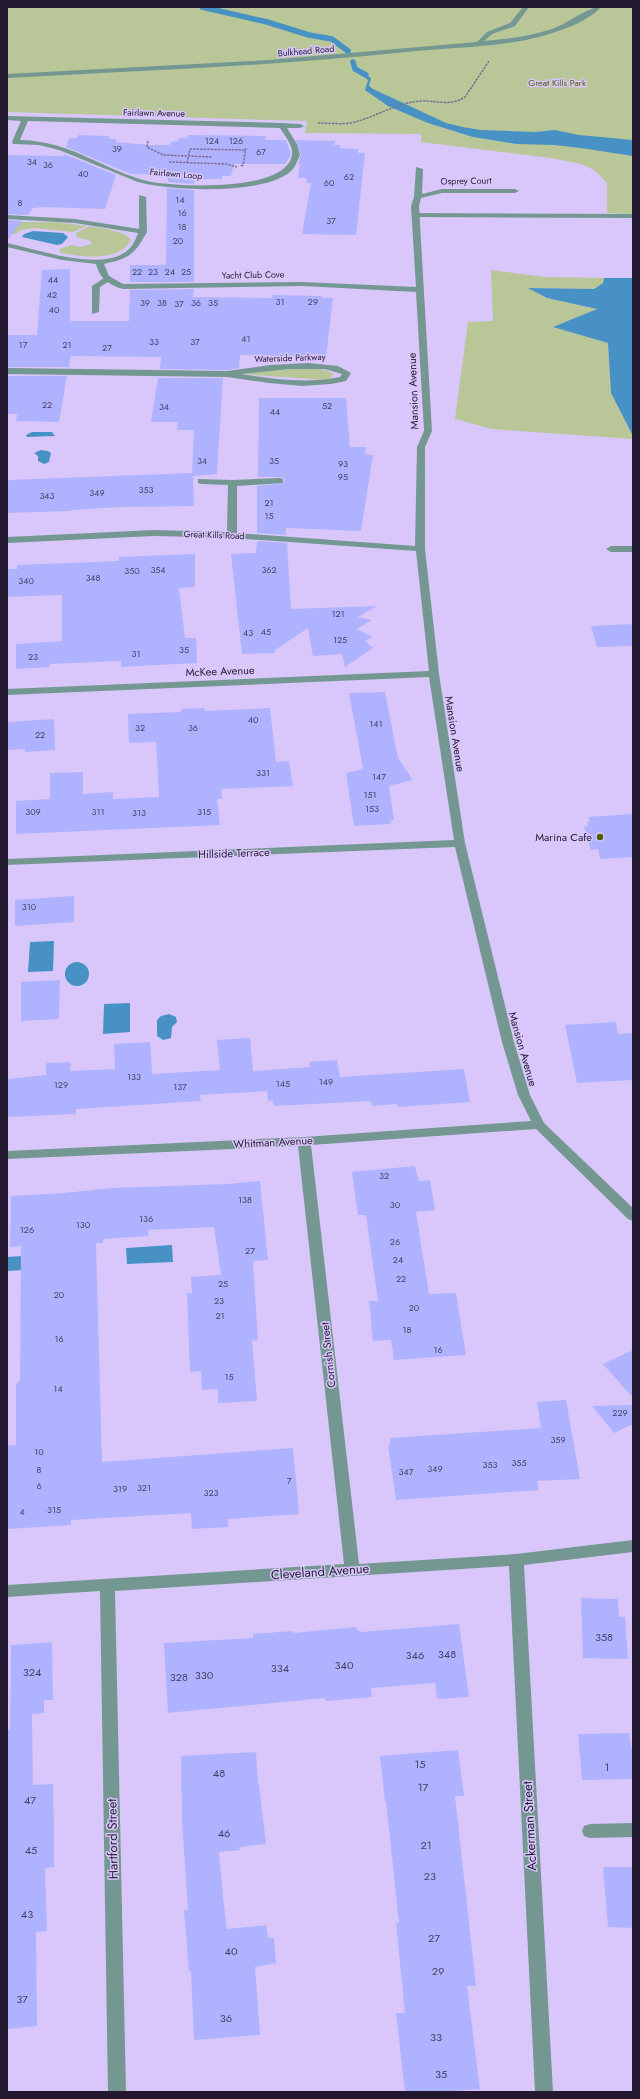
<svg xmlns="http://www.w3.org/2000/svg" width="640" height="2099" viewBox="0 0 640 2099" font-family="Jost,sans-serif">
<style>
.green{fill:#b8c698}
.water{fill:#4791c5}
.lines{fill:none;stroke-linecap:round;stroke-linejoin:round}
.stream{stroke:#4791c5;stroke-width:5.5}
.building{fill:#afb3ff}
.path{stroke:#7d6f95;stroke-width:1.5;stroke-dasharray:2.5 1;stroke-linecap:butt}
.lane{fill:#749891;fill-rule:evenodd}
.street{fill:#749891;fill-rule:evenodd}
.poi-dot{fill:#4d5f03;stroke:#d9c7fb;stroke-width:1.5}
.labels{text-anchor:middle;stroke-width:3;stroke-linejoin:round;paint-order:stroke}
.far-street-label{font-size:9px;fill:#221931;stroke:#d9c7fb}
.far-park-label{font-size:9px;fill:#4c5e00;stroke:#d9c7fb}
.number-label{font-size:9px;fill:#454064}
.street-label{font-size:11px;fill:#221931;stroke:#d9c7fb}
.poi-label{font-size:11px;fill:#221931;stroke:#d9c7fb;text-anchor:end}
.near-number-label{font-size:11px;fill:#454064}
.near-street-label{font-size:13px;fill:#221931;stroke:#d9c7fb}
</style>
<rect width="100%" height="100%" fill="#d9c7fb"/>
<!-- green -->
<path class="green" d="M7,7H633V214L607,213V183L594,170L581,164L551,158L421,142V134L305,133L307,121L7,112Z
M7,222H55L87,226L73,232L35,228L21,230L15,234H12Z
M90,226C99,228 127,231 131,240C119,263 78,257 59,252L60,249L71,245L81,247L91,244V241L77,237L76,233Z
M491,270L545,277L604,278L603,283L594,289L529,288L547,298L597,309L554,327L608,343L611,393L633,436V439L492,429L455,419L468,322L493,321Z
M311,368L326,370L334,374L331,378L323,380L242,374L268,370Z"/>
<!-- water -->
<path class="water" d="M355,69L371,78L369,86L373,89L446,123L463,127L480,130L535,132L555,130L579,135L633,140V156L581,148L554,145L517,144L473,137L428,123L388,106L365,90L368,80Z
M33,231L63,233L68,237L62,244L57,245L22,237L24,234Z
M604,278H633V436L611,393L608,343L553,327L597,309L547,298L528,288L594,289L603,283Z
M32,432H52L55,436L27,437L26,435Z
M41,450L48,451L51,453L49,462L44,464L38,461V456L34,453Z
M54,941L53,971L28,972L30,942Z
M65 974a12 12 0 1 1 24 0a12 12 0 1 1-24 0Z
M130,1003V1032L103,1034L104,1004Z
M169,1014L176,1017L177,1022L172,1027L171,1038L163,1040L157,1036V1020L161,1016Z
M172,1245L173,1262L127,1264L126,1248Z
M39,1255L40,1269L7,1271V1257Z"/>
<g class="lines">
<!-- stream -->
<path class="stream" d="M202,7L267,22L309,35L332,39L348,51
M353,62L355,69L366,75"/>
</g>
<!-- building -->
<path class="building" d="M78,135L109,136V139H117L116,142L150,145H170L171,142L178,141L179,138H187L188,135L266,136L265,140H286L291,155L285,164H234L231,176H222V179H194V184L168,182V175L131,174L66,147L69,138H77Z
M296,140L335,141L334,145H340V148L358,149V153H365L356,235L302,234L311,183H306L307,178H298L300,164H298L301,155Z
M64,154L116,175L105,209L42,207L33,208L28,215L7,214V155L63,156Z
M167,188L194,190V282H130V265H166Z
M7,220L22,221L7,241Z
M70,269V321H129L130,290L194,289L193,297L272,298V295L322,296V298H333L326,357L240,355L239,368L227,370L160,369L161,357L71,356L69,367H7V335H37L42,270Z
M7,376H67L59,422L16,421L17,414H7Z
M158,378H223L217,474L193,476L194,506L121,507L71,510V511L7,513V484L9,480L192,473L194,430H177L178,422H151Z
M259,398H346L350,447H366L365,454L373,455L361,531L286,528V535L257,533V486L284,483V478L280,477H258Z
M257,541L287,543L291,609L377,606L358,617L372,620L357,629L373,637L365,641L373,648L345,667L342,654L313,656L308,628L275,650V653L242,654L231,554L256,553Z
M195,554V587L179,588L185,638H196L197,663L121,667V661L50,664V667L16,669V644L62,641V595L7,597V569H17L18,565L119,561V557Z
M633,624V646L597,647L591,626Z
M385,692L398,758L413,780L389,786L394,820L390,821L391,824L354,826L346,773L363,769L349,693Z
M204,708L205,711L270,708L276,762L289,761L293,786L221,789L222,799H217L220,825L16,834V801L50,799V773L83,772V794L113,792V799L159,797L156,742L129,743L128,714L181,712V709Z
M54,719L55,750L25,752V749L7,750V722Z
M633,814V857L600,859L598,849L591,850L584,826H588L587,822H590L588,817Z
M74,896V922L15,926V900Z
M60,980L59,1019L21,1021V982Z
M616,1022L618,1034L633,1033V1080L577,1083L565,1025Z
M250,1038L253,1071L310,1067L309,1062L337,1060L340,1077L464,1069L470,1102L398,1107L397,1104L372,1106L371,1101L274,1106L273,1100L268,1101L267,1091L200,1095L201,1101L76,1109V1114L7,1117V1079L46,1075V1063L71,1062L70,1071L115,1069L114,1044L150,1042L152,1074L220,1070L217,1040Z
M415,1166L419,1181L430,1180L435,1210L416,1212L429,1294L456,1293L466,1355L394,1360L391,1340L373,1341L369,1301H378L366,1215H358L352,1172Z
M260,1181L268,1260L253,1261L258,1340L252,1341L257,1401L218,1403V1389L202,1390L201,1371L190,1372L187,1293H192L191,1277L221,1275L214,1227L148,1230L149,1236L103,1239V1243H96L102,1462L293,1448L299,1514L228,1519V1527L192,1529L191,1513L71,1520V1525L7,1529V1446L16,1445V1384L20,1381L21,1246L10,1247L11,1196L64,1193L111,1188L227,1184Z
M633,1350V1398L603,1364Z
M566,1400L580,1479L537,1481L539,1490L396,1500L388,1445L390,1446V1438L541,1428L537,1402Z
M633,1405V1424L614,1433L592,1406Z
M581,1598L618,1599L619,1617H625L628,1659L583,1658Z
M459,1624L469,1697L437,1699L435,1683L371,1688L372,1697L325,1701V1698L168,1713L164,1643L253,1638V1634L292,1631L294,1633L355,1627L360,1632Z
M52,1642L53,1700H44V1713L32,1714L33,1785L53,1784L54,1829V1867L45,1868L47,1931L36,1932L37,2026L7,2029V1730H10L11,1645Z
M629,1733L633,1756V1779L582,1780L578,1734Z
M458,1750L464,1796H455L476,1986H467L480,2089L443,2092H405L396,2013H405L396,1923H399L386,1801L385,1802L380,1756Z
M256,1752L258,1784H259L266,1844L239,1847L240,1850L219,1852L224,1906L227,1929L266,1925L268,1938H274L276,1963L255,1967L260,2035L194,2040L191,1971H189L184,1910H188L182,1821L181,1756Z
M603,1867H633V1928L608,1927Z"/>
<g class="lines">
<!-- path -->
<path class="path" d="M318,123C330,123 344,125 355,122C377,116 397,103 420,101C436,100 450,107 465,97L489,61
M148,141L147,147L163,155L212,157
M169,162L226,164L237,167
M187,163L190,149L246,150
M241,166L243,165L246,148"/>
<!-- lane -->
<path class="lane" d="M523,7H529L515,26L492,34L484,41C508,39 534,36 557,27C571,21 588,7 601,7C586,23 560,31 539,37C496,48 450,47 406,52C274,66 140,71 7,78V74L268,60L477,42L487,32L510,23Z
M139,195L146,197L147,232L143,234L139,232Z
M412,213L633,214V218L415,217H412Z
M104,278L111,280L100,287L99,312L92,314V286Z
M633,546V552H611L606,549L611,546Z"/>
<!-- street -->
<path class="street" d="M7,116L282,123L300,124L304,126L300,128H287L297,144L300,155C298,159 296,165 293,169C269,196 171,191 138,182L59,150L39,145L13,144L12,142L21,121L7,120ZM28,121L280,128C284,135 294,146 292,155C286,192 180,187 152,182C104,172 74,141 20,140Z
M416,167L423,169L422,194L442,189H515L519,191L515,193H442L421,198L419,206L432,431L425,447V549L439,674L465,843L514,1042L530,1095L544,1123L633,1208V1221L628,1219L536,1129L311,1145L359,1564L516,1554L633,1540V1552L524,1565L553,2092H535L509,1566L115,1591L126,2092H108L100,1591L7,1597V1585L344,1564L298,1146L7,1159V1151L304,1137L531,1121L518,1095L502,1042L455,847L7,865V859L454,840L429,677L7,695V689L429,671L416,551L232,538L154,536L7,543V537L154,530L227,532L228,485L201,484L198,483V479L233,480L280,478L283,479V483L237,486V533L415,546L417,447L424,431L416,292L303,286L123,289C109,285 100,279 96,264L62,260L7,247V243C37,249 107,275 131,247C134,243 136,238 138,233L75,223L7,219V215L75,219L146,230L147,232C134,255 130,258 104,264L109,276L123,284L303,282L416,287L411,206L414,197Z
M308,363L338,366L351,373L346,381L331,384L302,386L269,383L227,377L7,374V368L227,371L270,365ZM289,369H325L342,374L340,377C308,384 273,379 241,374Z
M633,1823V1837L590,1838L584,1836L582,1831L584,1826L590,1824Z"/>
</g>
<!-- markers -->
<circle class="poi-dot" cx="600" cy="837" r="4"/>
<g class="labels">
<!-- far-street labels -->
<g class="far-street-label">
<text transform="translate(306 51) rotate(-5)" y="3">Bulkhead Road</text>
<text transform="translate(154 113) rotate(1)" y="3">Fairlawn Avenue</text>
<text transform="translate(176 174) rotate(5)" y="3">Fairlawn Loop</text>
<text transform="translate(466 181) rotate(-1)" y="3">Osprey Court</text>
<text transform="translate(253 275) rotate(-1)" y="3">Yacht Club Cove</text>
<text transform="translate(290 358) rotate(-2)" y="3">Waterside Parkway</text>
<text transform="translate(214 535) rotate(2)" y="3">Great Kills Road</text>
</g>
<!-- far-park labels -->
<g class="far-park-label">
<text x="557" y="86">Great Kills Park</text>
</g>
<!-- number labels -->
<g class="number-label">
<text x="212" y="144">124</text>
<text x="236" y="144">126</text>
<text x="117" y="152">39</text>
<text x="261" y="155">67</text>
<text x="32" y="165">34</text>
<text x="48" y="168">36</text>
<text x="83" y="177">40</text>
<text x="349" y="180">62</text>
<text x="329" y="186">60</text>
<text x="180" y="203">14</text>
<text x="20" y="206">8</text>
<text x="182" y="216">16</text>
<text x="331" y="224">37</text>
<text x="182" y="230">18</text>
<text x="178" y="244">20</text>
<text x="137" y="275">22</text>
<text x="153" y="275">23</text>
<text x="170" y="275">24</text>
<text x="186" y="275">25</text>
<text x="53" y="283">44</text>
<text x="52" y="298">42</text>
<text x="280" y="305">31</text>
<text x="313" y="305">29</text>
<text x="145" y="306">39</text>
<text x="162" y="306">38</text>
<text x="196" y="306">36</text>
<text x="213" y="306">35</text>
<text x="179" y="307">37</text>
<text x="54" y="313">40</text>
<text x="246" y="342">41</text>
<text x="154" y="345">33</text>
<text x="195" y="345">37</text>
<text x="23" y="348">17</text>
<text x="67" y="348">21</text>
<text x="107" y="351">27</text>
<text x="47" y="408">22</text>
<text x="327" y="409">52</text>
<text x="164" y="410">34</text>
<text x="275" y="415">44</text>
<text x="202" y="464">34</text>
<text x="274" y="464">35</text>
<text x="343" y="467">93</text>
<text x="343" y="480">95</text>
<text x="146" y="493">353</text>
<text x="97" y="496">349</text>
<text x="47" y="499">343</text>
<text x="269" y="506">21</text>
<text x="269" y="519">15</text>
<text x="158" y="573">354</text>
<text x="269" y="573">362</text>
<text x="132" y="574">350</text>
<text x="93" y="581">348</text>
<text x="26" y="584">340</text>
<text x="338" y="617">121</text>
<text x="266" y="635">45</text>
<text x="248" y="636">43</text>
<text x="340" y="643">125</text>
<text x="184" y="653">35</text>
<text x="136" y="657">31</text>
<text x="33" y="660">23</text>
<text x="253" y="723">40</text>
<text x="376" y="727">141</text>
<text x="140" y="731">32</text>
<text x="193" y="731">36</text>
<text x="40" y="738">22</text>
<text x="263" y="776">331</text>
<text x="379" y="780">147</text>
<text x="370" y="798">151</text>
<text x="372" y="812">153</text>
<text x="33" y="815">309</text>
<text x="98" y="815">311</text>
<text x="204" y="815">315</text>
<text x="139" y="816">313</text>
<text x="29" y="910">310</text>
<text x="134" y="1080">133</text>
<text x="326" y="1085">149</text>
<text x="283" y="1087">145</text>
<text x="61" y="1088">129</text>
<text x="180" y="1090">137</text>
<text x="384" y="1179">32</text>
<text x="245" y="1203">138</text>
<text x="395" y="1208">30</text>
<text x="146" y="1222">136</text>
<text x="83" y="1228">130</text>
<text x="27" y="1233">126</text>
<text x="395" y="1245">26</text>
<text x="250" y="1254">27</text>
<text x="398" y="1263">24</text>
<text x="401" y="1282">22</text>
<text x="223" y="1287">25</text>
<text x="59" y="1298">20</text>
<text x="219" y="1304">23</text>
<text x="414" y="1311">20</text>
<text x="220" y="1319">21</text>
<text x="407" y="1333">18</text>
<text x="59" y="1342">16</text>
<text x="438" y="1353">16</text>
<text x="229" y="1380">15</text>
<text x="58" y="1392">14</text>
<text x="620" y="1416">229</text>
<text x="558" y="1443">359</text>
<text x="39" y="1455">10</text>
<text x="519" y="1466">355</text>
<text x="490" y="1468">353</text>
<text x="435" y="1472">349</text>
<text x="39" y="1473">8</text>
<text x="406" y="1475">347</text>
<text x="289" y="1484">7</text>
<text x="39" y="1489">6</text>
<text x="144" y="1491">321</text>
<text x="120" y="1492">319</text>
<text x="211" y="1496">323</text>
<text x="54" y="1513">315</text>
<text x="22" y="1515">4</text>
</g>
<!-- street labels -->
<g class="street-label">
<text transform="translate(413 391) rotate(-92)" y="4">Mansion Avenue</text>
<text transform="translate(220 671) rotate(-2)" y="4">McKee Avenue</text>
<text transform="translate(455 734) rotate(81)" y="4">Mansion Avenue</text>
<text transform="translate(234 853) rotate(-2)" y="4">Hillside Terrace</text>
<text transform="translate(523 1049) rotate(74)" y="4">Mansion Avenue</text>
<text transform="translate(273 1142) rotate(-3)" y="4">Whitman Avenue</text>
<text transform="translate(328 1355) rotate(-96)" y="4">Cornish Street</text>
</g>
<!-- poi labels -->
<g class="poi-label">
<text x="592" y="841">Marina Cafe</text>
</g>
<!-- near-number labels -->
<g class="near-number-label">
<text x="604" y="1641">358</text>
<text x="447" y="1658">348</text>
<text x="415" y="1659">346</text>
<text x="344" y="1669">340</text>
<text x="280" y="1672">334</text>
<text x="32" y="1676">324</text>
<text x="204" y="1679">330</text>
<text x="179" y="1681">328</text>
<text x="420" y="1768">15</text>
<text x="607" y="1771">1</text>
<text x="219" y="1777">48</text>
<text x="423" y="1791">17</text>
<text x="30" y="1804">47</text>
<text x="224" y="1837">46</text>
<text x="426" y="1849">21</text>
<text x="31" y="1854">45</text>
<text x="430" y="1880">23</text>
<text x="27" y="1918">43</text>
<text x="434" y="1942">27</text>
<text x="231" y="1955">40</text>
<text x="438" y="1975">29</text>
<text x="22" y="2003">37</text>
<text x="226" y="2022">36</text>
<text x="436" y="2041">33</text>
<text x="441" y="2078">35</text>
</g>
<!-- near-street labels -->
<g class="near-street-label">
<text transform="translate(320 1571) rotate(-4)" y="5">Cleveland Avenue</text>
<text transform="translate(529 1826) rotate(-93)" y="5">Ackerman Street</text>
<text transform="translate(112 1839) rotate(-91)" y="5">Hartford Street</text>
</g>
</g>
<!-- border -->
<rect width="640" height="2099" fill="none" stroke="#221931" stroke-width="16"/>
</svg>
